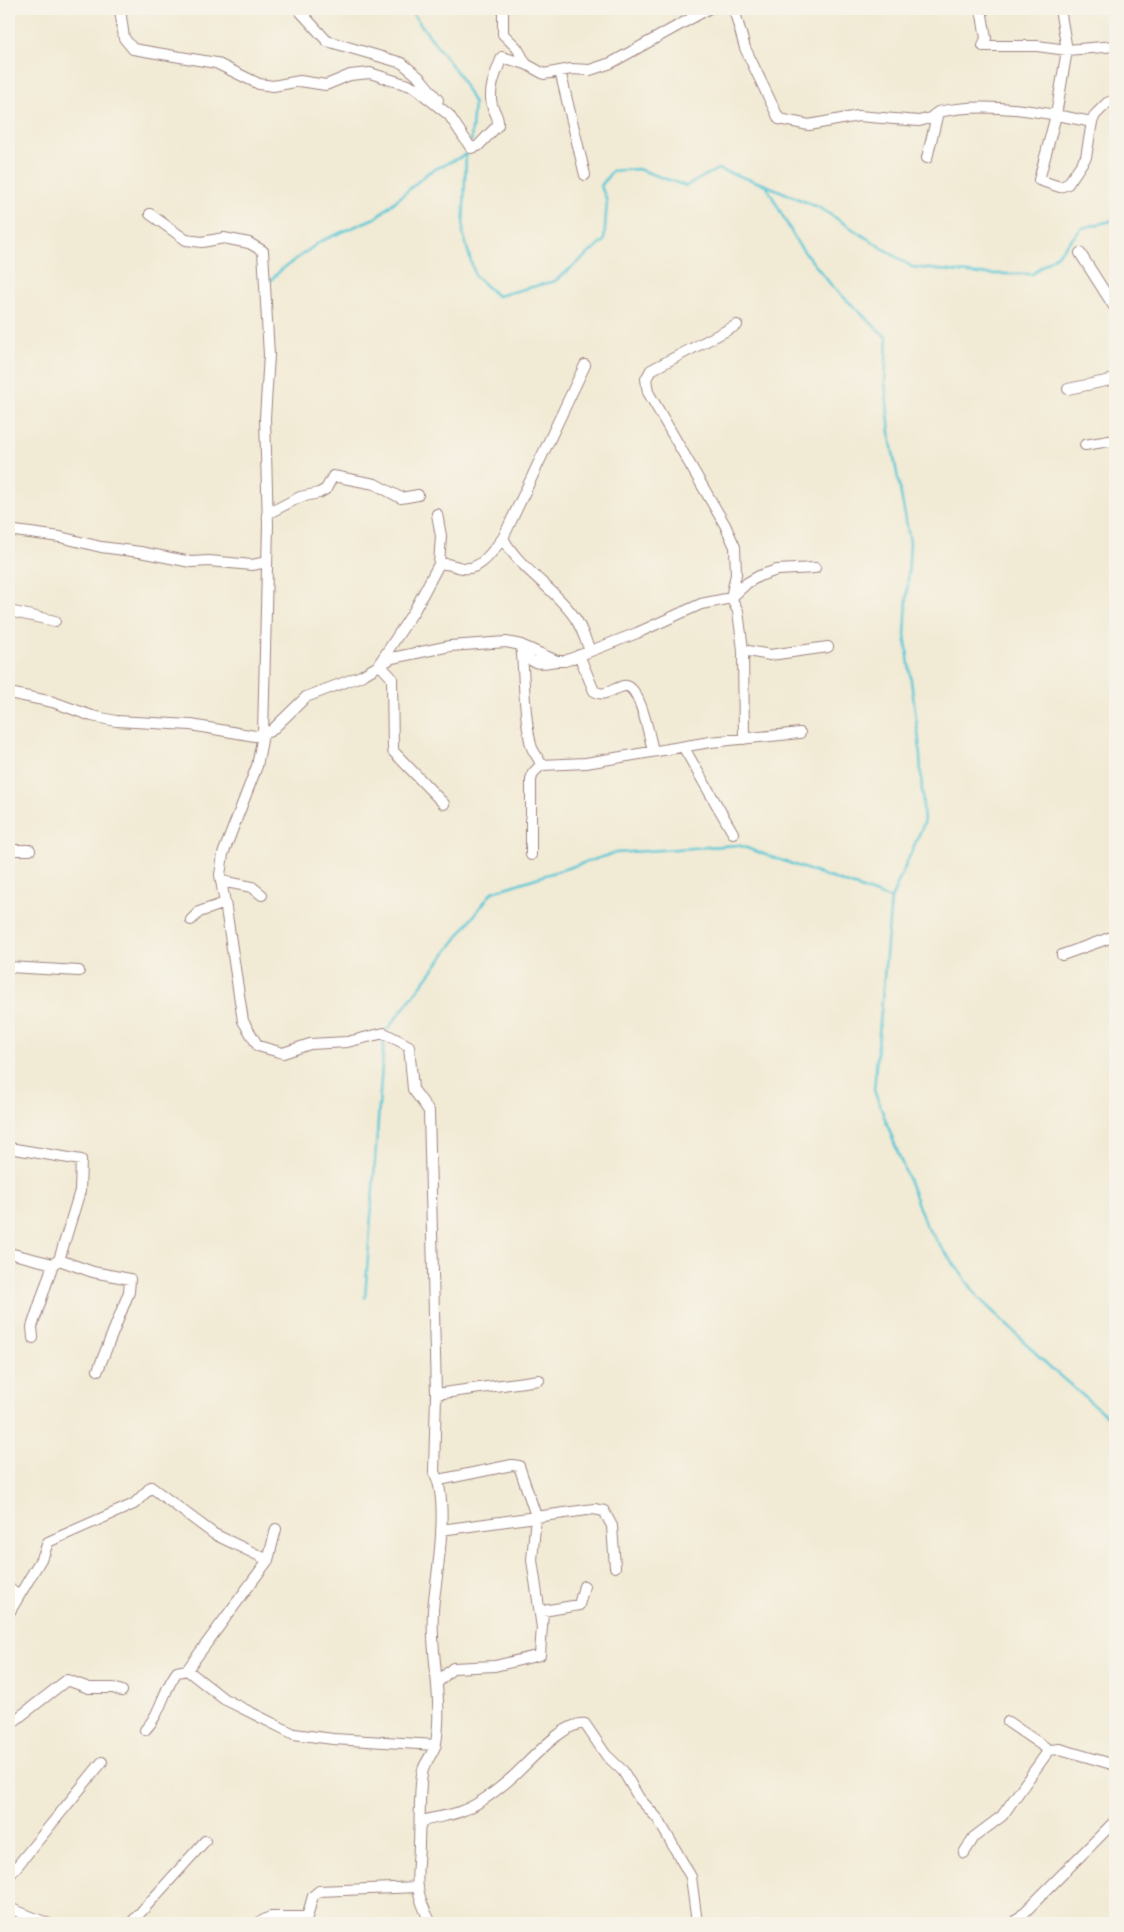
<svg xmlns="http://www.w3.org/2000/svg" width="1124" height="1932" viewBox="0 0 1124 1932" font-family="'Balsamiq Sans',sans-serif">
<style>
.lines{fill:none;stroke-linecap:round;stroke-linejoin:round}
.stream{stroke:#5cc7d6;stroke-width:2.5}
.minor-casing{stroke:#9e8480;stroke-width:12}
.minor{stroke:#fff;stroke-width:10}
</style>
<rect width="100%" height="100%" fill="#f7f3e8"/>
<filter id="ink" filterUnits="userSpaceOnUse"><feTurbulence type="fractalNoise" baseFrequency=".02" numOctaves="2"/><feDisplacementMap in="SourceGraphic" scale="10" xChannelSelector="R" yChannelSelector="G"/><feConvolveMatrix kernelMatrix="1 2 1 2 8 2 1 2 1" color-interpolation-filters="sRGB"/></filter>
<filter id="wash" filterUnits="userSpaceOnUse"><feTurbulence type="fractalNoise" baseFrequency=".0096" numOctaves="4" result="noise"/><feDisplacementMap in="SourceGraphic" scale="20" xChannelSelector="R" yChannelSelector="G"/><feGaussianBlur stdDeviation="1.12" result="paint"/><feColorMatrix in="noise" values="0 0 0 0 0 0 0 0 0 0 0 0 0 0 0 0 0 1.4 0 .05"/><feComposite in="paint" operator="in"/></filter>
<g filter="url(#wash)">
<rect width="100%" height="100%" fill="#f1ead4"/>
<g class="lines">
<!-- stream -->
<path class="stream" d="M409,9L459,75L474,104L471,141
M470,149L466,154L463,233L475,276L497,296L555,281L604,241L607,201L601,186L612,171L638,169L686,186L718,169L766,185L820,208L912,267L978,274H1032L1057,255L1082,228L1115,220
M766,185L798,244L832,286L887,338L885,383L891,442L910,542L905,635L919,741L924,823L891,899L874,1090L926,1226L979,1298L1053,1370L1115,1423
M269,282L281,270L321,241L377,217L429,172L465,155
M387,1030L492,892L615,853L738,845L891,899
M365,1298L384,1038"/>
</g>
</g>
<g filter="url(#ink)">
<g class="lines">
<!-- minor casing -->
<g class="minor-casing">
<path id="minor" d="M120,9L124,38L133,49L216,63L259,84L273,86L300,81L326,85L350,75L370,73L414,87L449,115L471,148L478,146L498,125C499,116 494,113 492,105C488,89 496,73 502,57L526,64L544,74L571,69L590,70L611,63L708,9
M298,9L327,41L402,63L420,78L438,100
M503,9V34L517,48L526,64
M734,9L745,48L779,119L809,125L858,116L919,121L930,118L938,112
M981,9L986,38L983,46H1037L1067,50L1115,46
M1060,9L1067,50L1056,115L1039,180L1060,187L1068,184L1086,157L1092,122L1095,115L1107,103L1115,100
M560,71L585,175
M927,158L938,112C988,101 1043,112 1092,122
M150,214L186,240L202,242L224,238L249,243L263,251L269,355L265,418L268,525L263,735L257,766L223,854L220,875L225,903L199,912L191,920
M1080,253L1115,308
M737,325L651,370L646,379L648,392L725,525L735,547L736,574L731,598L738,611L743,650L744,739
M585,365L503,538C520,570 555,588 575,618C582,628 585,640 590,650
M1068,389L1115,379
M1085,445L1115,440
M267,514L300,497L319,493L326,489L333,476L375,484L401,498L418,495
M437,514L441,536L439,564L414,611L379,664L392,678L393,751L444,804
M9,533L15,531L60,537L101,547L140,552L191,562L209,561L252,565L267,562
M439,564C449,562 454,567 463,568C481,571 493,550 503,538
M9,611L55,621
M521,645C525,677 523,713 531,745C533,753 539,757 541,765
M743,650L770,655L828,647
M522,652C532,665 540,664 556,661
M579,655L594,691C605,698 613,688 624,686C640,683 650,740 653,751
M9,693L53,702L92,716L116,721L191,725L255,736L271,731L306,697L361,676L392,658L450,646L506,642L521,645L557,661H565L637,633L701,604L731,598L747,583L759,576L777,570L815,568
M684,748L733,833
M9,850H30
M531,855V780L533,773L541,765L586,763L710,742L800,733
M221,881L252,887L262,895
M225,902L243,1021L258,1046L283,1053L310,1044L347,1042L384,1033L409,1046L413,1089L429,1111L436,1394L434,1472C449,1498 438,1569 434,1599C428,1647 444,1695 436,1743C434,1754 423,1763 422,1774C419,1797 420,1820 419,1843C419,1857 416,1874 418,1888C420,1901 425,1912 431,1923
M1062,955L1115,936
M9,967L79,971
M9,1148L81,1160L80,1191L59,1260L93,1272L130,1279L129,1292L98,1370
M9,1253L53,1264
M33,1338L32,1327L53,1264L59,1260
M436,1394L539,1380
M439,1480L512,1465L519,1466L536,1516L532,1560L542,1628
M441,1530L594,1509L604,1511L612,1526L615,1567
M9,1588L18,1596
M9,1613L44,1554L48,1542L134,1504L151,1487L214,1534L268,1560
M187,1670L224,1699L294,1734L333,1739L436,1745
M438,1682L453,1668L495,1666L540,1655L543,1611L579,1605L584,1586
M1008,1722L1049,1750
M9,1725L67,1680L89,1688H113L122,1691
M145,1730C161,1714 163,1690 177,1672L187,1670L268,1560L276,1529
M420,1826L423,1821C436,1817 451,1816 464,1810C480,1804 496,1791 509,1780C526,1766 563,1721 585,1724L606,1755L623,1771L639,1798L658,1819L663,1828L691,1877L697,1923
M964,1853L974,1837L1002,1816L1049,1750L1060,1749L1115,1765
M9,1876L102,1762
M9,1908L47,1923
M131,1923L205,1841
M258,1923L270,1917H307L313,1896L319,1891L418,1887
M1014,1923L1115,1821"/>
</g>
<!-- minor -->
<use href="#minor" class="minor"/>
</g>
</g>
<!-- margin -->
<rect width="1124" height="1932" fill="none" stroke="#f7f3e8" stroke-width="30"/>
</svg>
